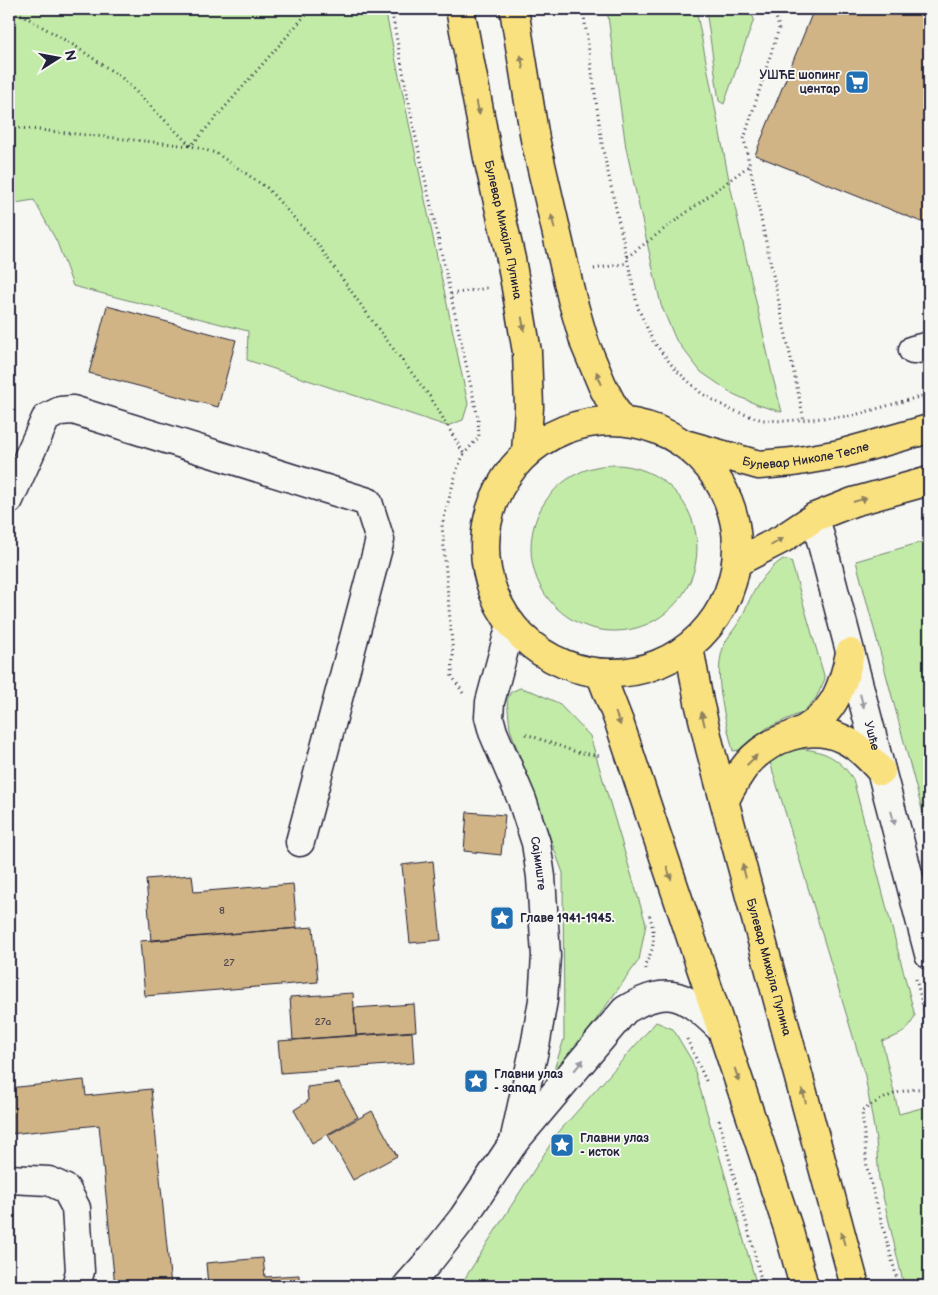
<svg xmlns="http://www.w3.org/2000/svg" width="938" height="1295" viewBox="0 0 938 1295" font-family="'Balsamiq Sans',sans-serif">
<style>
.green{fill:#c2eba7;stroke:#728671}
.building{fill:#d0b485;stroke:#22223b}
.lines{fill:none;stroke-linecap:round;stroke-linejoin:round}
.minor-casing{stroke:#22223b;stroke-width:31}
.major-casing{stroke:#22223b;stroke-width:31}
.path{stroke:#22223b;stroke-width:3;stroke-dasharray:1 4;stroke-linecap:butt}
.minor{stroke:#f6f6f2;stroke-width:28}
.major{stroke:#fae180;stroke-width:28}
.oneway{fill:#8e825e}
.oneway2{fill:#9797a0}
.labels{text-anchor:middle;stroke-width:4;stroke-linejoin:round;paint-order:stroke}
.number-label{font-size:10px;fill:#4e464e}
.poi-label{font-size:12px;font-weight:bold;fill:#22223b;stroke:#f6f6f2;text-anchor:start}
.street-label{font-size:12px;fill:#22223b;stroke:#f6f6f2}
</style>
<rect width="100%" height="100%" fill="#f6f6f2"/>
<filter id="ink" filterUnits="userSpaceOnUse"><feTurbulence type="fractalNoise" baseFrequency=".02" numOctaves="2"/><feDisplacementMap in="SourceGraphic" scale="10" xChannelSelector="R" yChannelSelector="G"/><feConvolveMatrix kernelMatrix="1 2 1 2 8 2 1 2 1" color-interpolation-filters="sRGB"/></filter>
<g filter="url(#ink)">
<!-- green -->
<path class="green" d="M9,9H385L468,404L463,420L447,426L247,360L248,331L73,286L57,242L34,200L9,204Z
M607,9H696L729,180L773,378L782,412L758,405L733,394L701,372L676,340L661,305L626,148Z
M706,9H749L754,19L724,104L719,101Z
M531 548a83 83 0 1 1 166 0a83 83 0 1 1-166 0Z
M929,540V836L856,561Z
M783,559L791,561L825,679L816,698L803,712L767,728L739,750L733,751C726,721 713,678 723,648C727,636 738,626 743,615C751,594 763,572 783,559Z
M520,688L534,692L558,703L590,736L646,924L639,960L549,1085L564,1039L563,873L510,729L507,700L511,692Z
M796,748C823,751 837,755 853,779L915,1016C906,1034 900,1035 882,1041L899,1114L925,1107L929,1110V1286H904L879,1179L876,1140L865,1076L770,762L774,757Z
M656,1022L673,1029L692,1061L757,1286H460L557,1134Z"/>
<!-- building -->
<path class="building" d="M814,9H929V225L755,155Z
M107,306L236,340L218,407L89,373Z
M467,812L505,815L501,855L464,851Z
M433,861L441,940L410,943L402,865Z
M192,875L194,892L293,884L297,928L151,941L146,879Z
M313,927L318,982L145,996L140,941Z
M353,993L356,1035L293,1040L290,997Z
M414,1004L416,1031L356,1035L354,1008Z
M412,1032L414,1063L281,1073L278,1041Z
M84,1080L86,1096L151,1089L171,1286H115L99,1125L9,1134V1088Z
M339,1083L358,1117L312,1143L294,1110L308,1101L307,1087Z
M372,1111L397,1156L353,1180L328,1135Z
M263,1258L265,1277L299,1275V1286H208L206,1263Z"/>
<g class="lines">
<!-- minor casing -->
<g class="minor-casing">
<g id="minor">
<path d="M913,350L929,346"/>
<path d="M9,500L46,418L60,411L73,410L368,502L380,540L300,842"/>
<path id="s1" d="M815,517L929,954"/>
<path id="s2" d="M511,624L490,702L489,717L493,732L522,800L536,843L541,877L546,956L543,1000L536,1041L514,1142"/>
<path d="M9,1179L49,1181L66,1189L76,1208L80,1271L76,1286"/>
<path d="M407,1286L430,1260L463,1218L514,1142L625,1010C671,983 686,996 721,1029"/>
</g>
</g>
<!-- major casing -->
<g class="major-casing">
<g id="major">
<path id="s3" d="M460,9L488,158L511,259L527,352L529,407L526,453"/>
<path d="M514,9L535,139L572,299L585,344L603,387L621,421"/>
<circle cx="611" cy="547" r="126"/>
<path id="s4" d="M688,445L759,465L793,462L840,454L929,429"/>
<path d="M737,562L782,539L815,517L853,502L929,481"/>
<path id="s5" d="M689,647L699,702L710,748L855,1286"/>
<path d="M600,673L619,722L788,1228L804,1286"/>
<path d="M793,735C831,719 842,692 850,653"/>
<path d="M725,800C731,788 738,775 747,764C770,738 810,723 843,739C858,746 870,759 881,771"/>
</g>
</g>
<!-- path -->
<path class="path" d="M12,9L75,46L122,78L191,146L302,19L313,9
M391,9L414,129L478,418L479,437L464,454L457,469L442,525L453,656L452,676L463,693
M583,9L603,150L638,308L653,341L674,368L701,393L729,409L762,420L784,421L851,416L929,394
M774,9L779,28L744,139L804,420
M9,128H20L191,146L216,153L267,188L316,242L376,326L431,398L464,454
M627,257L750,165
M594,269L628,263
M451,294L487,288
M526,734L576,752L601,756
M646,969L645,965C656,946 655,934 649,913
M916,979L929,1030
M687,1039L707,1083
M719,1120L763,1286
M899,1286L867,1168L862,1111C883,1097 904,1087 929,1089"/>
<!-- minor -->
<use href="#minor" class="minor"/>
<!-- major -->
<use href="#major" class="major"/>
</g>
<!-- one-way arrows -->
<defs><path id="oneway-solid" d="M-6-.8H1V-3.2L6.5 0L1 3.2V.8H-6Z" transform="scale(1.25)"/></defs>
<g class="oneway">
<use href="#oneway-solid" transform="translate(522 62) rotate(-100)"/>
<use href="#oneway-solid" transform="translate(478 108) rotate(79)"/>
<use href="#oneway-solid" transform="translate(553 222) rotate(-103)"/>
<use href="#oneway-solid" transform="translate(523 324) rotate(80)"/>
<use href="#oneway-solid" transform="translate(599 378) rotate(-112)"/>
<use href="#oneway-solid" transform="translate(860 500) rotate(-16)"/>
<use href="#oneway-solid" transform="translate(777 542) rotate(-30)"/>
<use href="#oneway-solid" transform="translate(618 719) rotate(69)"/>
<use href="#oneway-solid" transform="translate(703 719) rotate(-104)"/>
<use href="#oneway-solid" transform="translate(752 760) rotate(-44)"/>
<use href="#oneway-solid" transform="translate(744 871) rotate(-105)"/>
<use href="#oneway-solid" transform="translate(669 873) rotate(72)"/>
<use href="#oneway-solid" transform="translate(737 1075) rotate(71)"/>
<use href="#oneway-solid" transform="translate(804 1096) rotate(-105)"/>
<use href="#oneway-solid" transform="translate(843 1239) rotate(-105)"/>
</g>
<g class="oneway2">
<use href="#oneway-solid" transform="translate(862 701) rotate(75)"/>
<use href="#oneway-solid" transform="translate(893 818) rotate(75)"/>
<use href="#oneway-solid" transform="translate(579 1065) rotate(-50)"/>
</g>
</g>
<!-- icons -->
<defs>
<g id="supermarket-square" transform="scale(1.25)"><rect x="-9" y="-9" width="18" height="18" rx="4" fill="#1f6fb2" stroke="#f6f6f2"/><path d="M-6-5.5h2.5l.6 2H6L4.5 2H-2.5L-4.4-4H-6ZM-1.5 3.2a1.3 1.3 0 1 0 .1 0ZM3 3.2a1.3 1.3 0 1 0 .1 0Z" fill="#fff"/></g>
<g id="sight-square" transform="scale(1.25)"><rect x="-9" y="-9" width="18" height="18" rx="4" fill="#1f6fb2" stroke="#f6f6f2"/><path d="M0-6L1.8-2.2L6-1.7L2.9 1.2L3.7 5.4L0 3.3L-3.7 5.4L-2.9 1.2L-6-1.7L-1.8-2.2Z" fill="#fff"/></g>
</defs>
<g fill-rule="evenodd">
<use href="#supermarket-square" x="857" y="82"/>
<use href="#sight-square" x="502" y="918"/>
<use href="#sight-square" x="476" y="1081"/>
<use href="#sight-square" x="562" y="1145"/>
</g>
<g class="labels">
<!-- number labels -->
<g class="number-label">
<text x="222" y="914">8</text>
<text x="229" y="966">27</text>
<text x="323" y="1025">27a</text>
</g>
<!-- poi labels -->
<g class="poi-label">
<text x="840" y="79" text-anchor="end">УШЋЕ шопинг<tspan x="840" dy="14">центар</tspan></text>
<text x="520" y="922">Главе 1941-1945.</text>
<text x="494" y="1078">Главни улаз<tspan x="494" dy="14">- запад</tspan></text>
<text x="580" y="1142">Главни улаз<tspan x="580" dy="14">- исток</tspan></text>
</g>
<!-- street labels -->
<g class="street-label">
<text dy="4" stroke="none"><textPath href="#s3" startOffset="225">Булевар Михајла Пупина</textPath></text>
<text dy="4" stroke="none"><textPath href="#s4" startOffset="121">Булевар Николе Тесле</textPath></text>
<text dy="4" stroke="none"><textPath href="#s1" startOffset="226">Ушће</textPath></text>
<text dy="4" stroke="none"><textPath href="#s2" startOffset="251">Сајмиште</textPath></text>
<text dy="4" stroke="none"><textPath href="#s5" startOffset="330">Булевар Михајла Пупина</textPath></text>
</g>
</g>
<!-- margin -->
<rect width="938" height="1295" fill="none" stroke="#f6f6f2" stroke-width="30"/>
<rect x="15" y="15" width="908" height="1265" fill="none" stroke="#22223b" stroke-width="2" filter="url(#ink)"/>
<!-- north arrow -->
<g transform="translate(58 58) rotate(79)" stroke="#f6f6f2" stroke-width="4" paint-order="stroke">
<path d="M0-4L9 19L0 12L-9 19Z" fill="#22223b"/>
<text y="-8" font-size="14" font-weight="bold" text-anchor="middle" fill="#22223b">N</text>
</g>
</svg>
